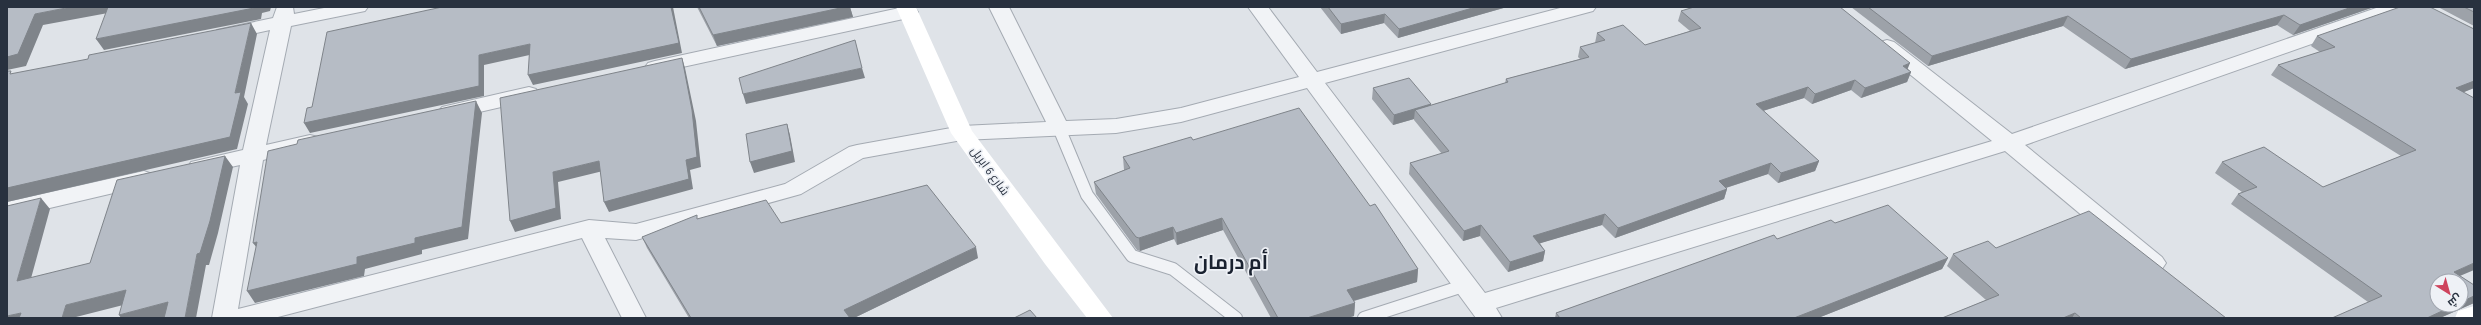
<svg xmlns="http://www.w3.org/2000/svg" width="2481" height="325" viewBox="0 0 2481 325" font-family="'Source Sans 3',Cairo,sans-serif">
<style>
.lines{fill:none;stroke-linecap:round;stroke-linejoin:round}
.lane-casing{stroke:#a4aab2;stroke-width:14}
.street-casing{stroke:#a4aab2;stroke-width:2}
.lane{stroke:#f1f3f6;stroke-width:12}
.street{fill:#f1f3f6;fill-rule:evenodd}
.secondary{fill:#fff;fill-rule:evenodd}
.wall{fill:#9da2a9}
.shaded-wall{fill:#7f848a}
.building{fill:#b6bcc5;stroke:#7f848a}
.labels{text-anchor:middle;stroke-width:3.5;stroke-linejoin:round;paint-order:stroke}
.street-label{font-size:12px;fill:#28313f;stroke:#eef1f6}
.town-label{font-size:20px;font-weight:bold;fill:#1a2230;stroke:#eef1f6}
</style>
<rect width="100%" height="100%" fill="#dfe3e8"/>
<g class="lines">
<!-- lane casing -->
<g class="lane-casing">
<path id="lane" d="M1059,128L1087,195L1132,256L1173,269L1236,318
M1364,318L1466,285"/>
</g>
<!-- street casing -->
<g class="street-casing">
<path id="street" d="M277,7H293L294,14L329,7H368L365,11L291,26L266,145L310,135L318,137L321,142L318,147L263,160L238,309L589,220L636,224L744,195L785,184L849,147L857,145L962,126L1046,122L989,7H1009L1066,121L1116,119L1181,108L1299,77L1248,7H1268L1317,72L1564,7H1596L1593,11L1325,83L1485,293L1992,141L1880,50L1877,46L1880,42L1887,40L1894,42L2012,134L2379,7H2408L2405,11L2025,145L2162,257L2166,263L2162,269L2154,272L2146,269L2005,151L1496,308L1502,318H1476L1307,88L1181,122L1116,133L962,140L863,158L801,194L636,240L605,238L646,318H622L582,238L274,318H212L240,165L199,174L191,172L188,167L191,162L243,150L270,30L224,40L217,38L214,34L217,30L273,18Z
M904,7L915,8L918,12L915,16L908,18L655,73L648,71L645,67L648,63L655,61Z
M529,87L536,89L539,94L536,99L449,119L442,117L438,112L442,107Z
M144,171L152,174L155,179L152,184L7,218V202Z"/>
</g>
<!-- lane -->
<use href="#lane" class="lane"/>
<!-- street -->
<use href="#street" class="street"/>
<!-- secondary -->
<path class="secondary" d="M896,7H916L972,131L1113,318H1087L1045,264L951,133Z
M2474,306V318H2455L2458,311Z"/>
</g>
<!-- wall -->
<path class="wall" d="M697,7H850L853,17L717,46Z
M1320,7H1507L1398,38L1384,23L1341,34Z
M1851,7H2374L2293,35L2277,25L2125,69L2063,26L1928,66Z
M2438,7H2474V26Z
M1681,11L1908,69L1911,72L1907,82L1861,98L1851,90L1812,104L1804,98L1763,111L1819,161L1815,171L1778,183L1768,174L1726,188L1727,189L1724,199L1615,238L1602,225L1540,243L1545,251L1543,261L1508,272L1480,236L1463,241L1409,174L1410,163L1442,154L1414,120V119L1393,125L1372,99L1373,88L1431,104V105L1505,83L1506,79L1580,59L1578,57L1580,47L1595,43L1597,33L1645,45L1690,31L1678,21Z
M2474,29V88L2464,92L2460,276L2474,285V303L2440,318L2368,302L2231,204L2238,194L2242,192L2215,173L2222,162L2323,187L2401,156L2271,75L2278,65L2320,52L2311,46L2317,36Z
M1193,140L1370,206L1418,269L1417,282L1354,301L1355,303L1354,316L1347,318H1271L1223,230L1177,245L1174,239L1140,251L1137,250L1096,194L1094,182L1124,170L1123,157Z
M698,219L781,223L978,258L854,318H689L647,248L642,237Z
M1835,223L1948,258L1942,269L1818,318H1555L1556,313L1777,239Z
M1996,248L2226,318H1942L1986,300L1947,266L1953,254Z"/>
<!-- shaded-wall -->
<path class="shaded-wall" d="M71,7H111L108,13L43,25L26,66L7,70V57L35,14Z
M254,7H271L270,11L262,13L261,19L104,50L96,39Z
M671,7H673L682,53L533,85L528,75Z
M845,7H850L853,17L717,46L713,35Z
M1476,7H1507L1398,38L1399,29Z
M2352,7H2374L2293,35L2300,25Z
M1385,14L1384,23L1341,34V24Z
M2284,15L2277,25L2125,69L2131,59Z
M2068,16L2063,26L1928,66L1932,56Z
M251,23L257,34L244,97L248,104L237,149L7,202V188L235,93Z
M530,44L534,54L484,65V96L310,133L304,123L479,55Z
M682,58L685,68L696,121L701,167L690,170L693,189L609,212L604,202L686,160Z
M1910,63L1906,73L1903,66Z
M862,68L865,78L746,104L743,94Z
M1911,72L1907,82L1861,98L1865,88Z
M1855,80L1851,90L1812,104L1815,94Z
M2474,81V88L2449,98L2456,88Z
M1808,87L1804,98L1753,114L1756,104Z
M476,101L482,113L468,239L422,250V254L365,269L364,276L255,303L247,291L357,257L415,238Z
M1431,104L1430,115L1415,110L1414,119L1393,125L1394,115Z
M787,124L790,135L795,162L754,173L750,162Z
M225,156L233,167L218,233L209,265H206L196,318H185L197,254Z
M599,161L603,171L558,182L561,219L515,232L510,221L553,172Z
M1819,161L1815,171L1778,183L1781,173Z
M1771,163L1768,174L1716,191L1719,181Z
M1727,189L1724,199L1615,238L1618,228Z
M41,198L50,209L27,293L17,281Z
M1605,214L1602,225L1531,246L1533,236Z
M1222,218L1223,230L1177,245L1176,233Z
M1481,225L1480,236L1463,241L1464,231Z
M1173,227L1174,239L1140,251L1139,238Z
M257,242L262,254L253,243Z
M976,247L978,258L854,318H846L844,310Z
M1545,251L1543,261L1508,272L1510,262Z
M1948,258L1942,269L1818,318H1794Z
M2474,263V270L2448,281L2454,272Z
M1418,269L1417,282L1346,303L1347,290Z
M126,290L135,302L76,317V318H62L66,305Z
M2474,296V303L2440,318H2427L2455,305H2461V302Z
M168,302L178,314L163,318H121L119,315Z
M1355,303L1354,316L1347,318H1307Z
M21,313L26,318H7V316Z
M2075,313L2072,318H2063Z"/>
<!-- building -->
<path class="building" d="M7,7H71L35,14L18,54L7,57Z
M108,7H254V8L96,39Z
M442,7H671L679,43L528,75L530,44L479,55V86L304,123L307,108L312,107L327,32Z
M699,7H845L713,35Z
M1328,7H1476L1399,29L1385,14L1341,24Z
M1694,7H1840L1910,63L1903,66L1911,72L1865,88L1855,80L1815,94L1808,87L1756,104L1819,161L1781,173L1771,163L1719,181L1727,189L1618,228L1605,214L1533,236L1545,251L1510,262L1481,225L1464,231L1410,163L1449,151L1415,110L1508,82L1506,79L1589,57L1580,47L1605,40L1597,33L1623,25L1645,45L1701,28L1681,11Z
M1868,7H2352L2300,25L2284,15L2131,59L2068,16L1932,56Z
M2400,7H2430L2474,29V81L2456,88L2474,98V263L2454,272L2474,285V296L2461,302V281H2437V305H2455L2427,318H2332L2382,296L2238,194L2257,187L2222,162L2264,147L2323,187L2416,150L2278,65L2335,47L2317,36Z
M2464,7H2474V12Z
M251,23L235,93L241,92L230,137L7,188V71H11L10,74L88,59L89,55Z
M855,40L862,68L743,94L739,78Z
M682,58L692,110L697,157L686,160L689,179L604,202L599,161L553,172L556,208L510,221L500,98Z
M1409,78L1431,104L1394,115L1373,88Z
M476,101L462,227L415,238V243L357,257V264L247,291L257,242L253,243L268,151L297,144L298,140Z
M1299,108L1370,206L1375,204L1418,269L1347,290L1355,303L1307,318H1278L1222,218L1176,233L1173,227L1139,238L1136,237L1094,182L1130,168L1123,157L1191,137L1193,140Z
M787,124L792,151L750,162L746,134Z
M225,156L210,221L200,253L197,254L185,318H164L168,302L119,315L126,290L66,305L62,318H19L21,313L7,316V206L41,198L17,281L90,263L117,180Z
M927,185L976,247L844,310L850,318H691L642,237L697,215V219L766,200L781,223Z
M1888,205L1948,258L1794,318H1560L1556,313L1774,235L1777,239L1831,220L1835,223Z
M2089,211L2226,318H2081L2075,313L2063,318H1942L1999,295L1953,254L1988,241L1996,248Z
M1030,310L1037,318H1014Z"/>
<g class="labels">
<!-- street labels -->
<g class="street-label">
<text transform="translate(990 171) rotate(54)" y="4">شارع 6 ابريل</text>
</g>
<!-- town labels -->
<g class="town-label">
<text x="1231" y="269">أم درمان</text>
</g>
</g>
<!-- border -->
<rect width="2481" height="325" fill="none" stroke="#28313f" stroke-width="16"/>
<!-- north arrow -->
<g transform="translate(2449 293) rotate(143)"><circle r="19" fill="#eef1f6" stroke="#9fa4ad"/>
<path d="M0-3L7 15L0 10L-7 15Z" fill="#ce435d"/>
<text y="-6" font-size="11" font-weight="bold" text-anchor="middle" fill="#28313f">ش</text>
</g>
</svg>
